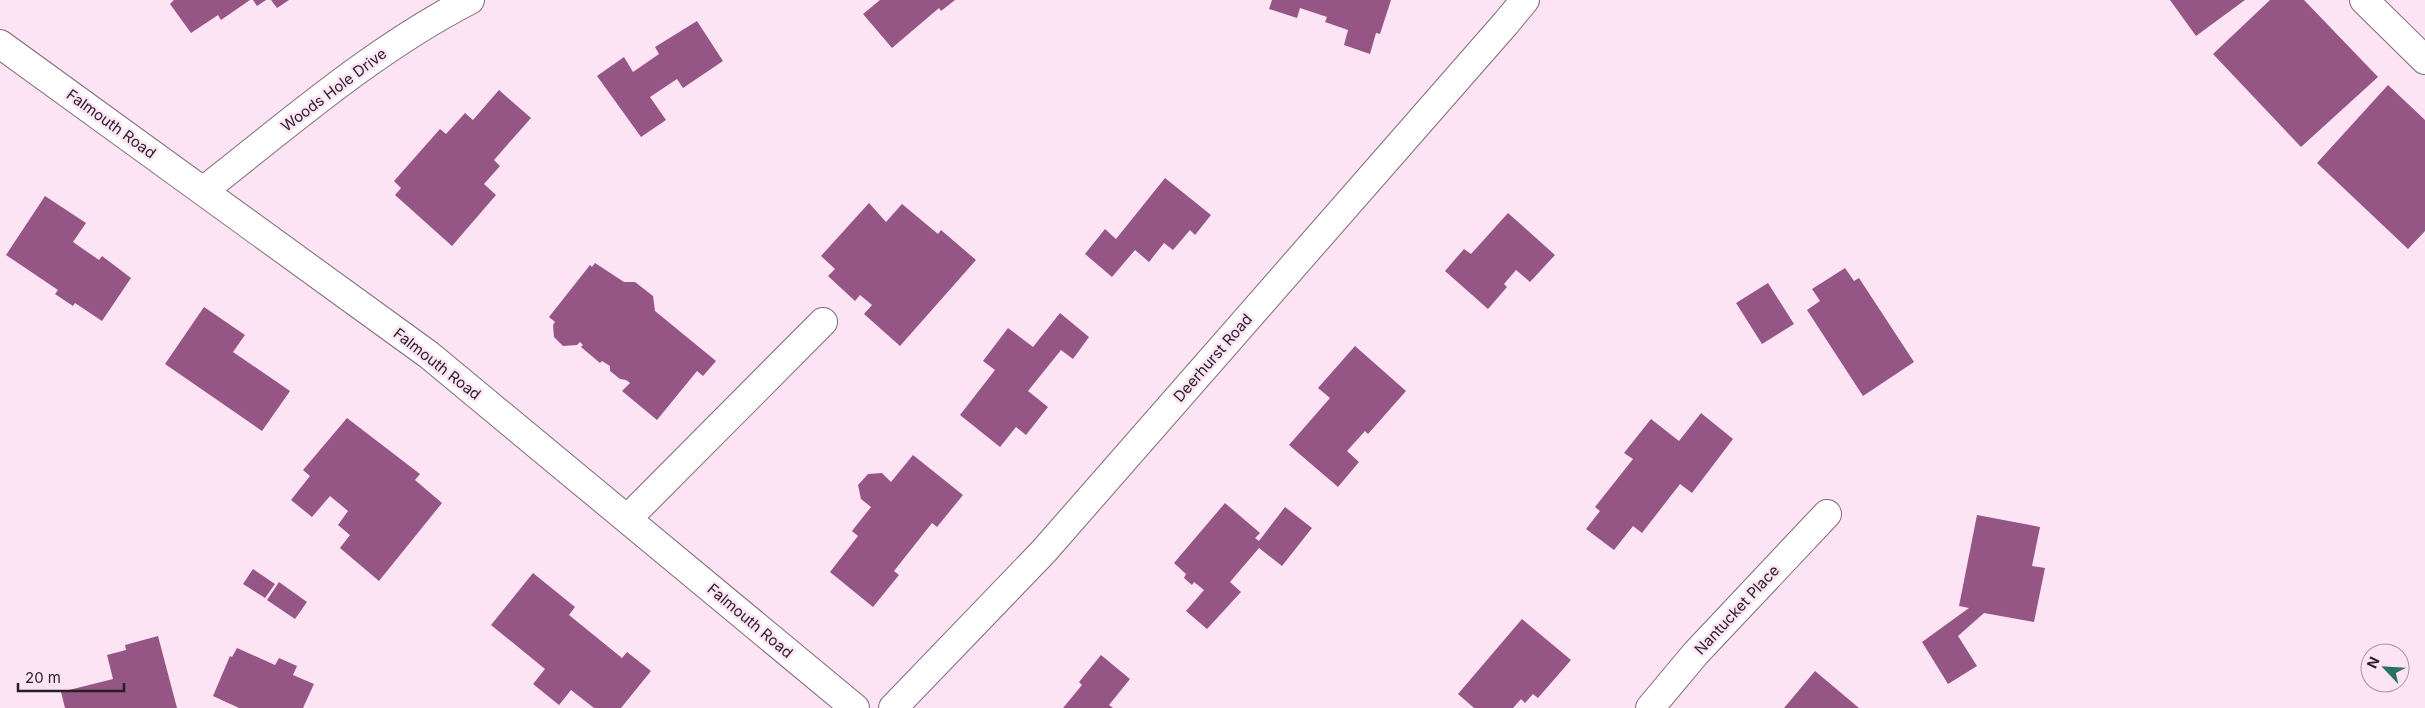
<svg xmlns="http://www.w3.org/2000/svg" width="2425" height="708" viewBox="0 0 2425 708" font-family="Inter,sans-serif">
<style>
.building{fill:#965685}
.lines{fill:none;stroke-linecap:round;stroke-linejoin:round}
.minor-casing{stroke:#7e6977;stroke-width:30}
.minor{stroke:#fff;stroke-width:28}
.labels{text-anchor:middle;stroke-width:5;stroke-linejoin:round;paint-order:stroke}
.street-label{font-size:15px;fill:#261e24;stroke:#fce4f4}
</style>
<rect width="100%" height="100%" fill="#fce4f4"/>
<!-- building -->
<path class="building" d="M174,0H250L221,20L218,15L191,33L170,4Z
M253,0H266L257,6Z
M271,0H289L277,8Z
M880,0H955L941,11L939,8L892,48L863,14Z
M1272,0H1391L1380,34L1376,33L1370,54L1344,45L1348,30L1325,22L1327,17L1300,8L1297,18L1269,9Z
M2170,0H2245L2196,36Z
M2270,0H2304L2378,77L2301,147L2213,54Z
M697,21L723,61L683,88L677,79L650,97L666,120L641,137L597,76L624,57L633,72L659,54L655,47Z
M2388,85L2425,120V231L2408,249L2317,163Z
M499,90L531,118L494,160L500,166L484,184L496,195L452,246L395,195L401,188L394,181L440,129L446,134L465,113L473,120Z
M1165,178L1211,215L1195,235L1190,230L1173,250L1164,243L1149,262L1135,250L1112,277L1085,254L1105,229L1116,239Z
M45,196L86,223L73,242L99,260L102,256L131,278L102,321L75,303L73,306L55,294L58,290L6,255Z
M869,203L886,222L902,204L938,234L941,230L976,260L900,346L864,314L872,305L860,295L855,301L828,276L835,269L821,256Z
M1508,213L1555,255L1530,282L1516,270L1504,284L1507,287L1488,309L1445,271L1464,249L1471,254Z
M595,263L624,282H635L653,296L655,311L716,361L703,376L697,371L657,420L622,391L630,383L626,380L620,379L610,371V366L602,361L600,363L581,347L583,345L580,342L577,345L563,346L554,337L553,325L555,322L549,317L590,265L592,267Z
M1845,268L1854,281L1859,278L1914,362L1863,396L1807,310L1820,301L1812,289Z
M1768,283L1794,324L1762,344L1736,303Z
M204,307L245,335L233,352L290,391L262,431L165,364Z
M1060,313L1089,337L1073,359L1061,350L1028,391L1048,407L1026,435L1016,427L1000,447L960,415L995,370L983,361L1008,328L1033,347Z
M1355,346L1406,391L1368,434L1365,431L1347,451L1359,462L1338,487L1289,445L1330,398L1318,388Z
M1701,413L1733,439L1692,493L1680,484L1642,533L1633,526L1614,550L1586,529L1600,511L1595,507L1633,459L1624,453L1651,419L1679,441Z
M347,418L420,474L415,480L442,503L379,581L340,548L350,535L338,525L348,511L330,496L312,517L291,500L310,476L303,470Z
M913,455L963,495L937,527L932,523L894,571L899,575L873,607L830,572L858,536L852,531L871,507L861,499L858,485L868,474L882,473L891,482Z
M1225,503L1260,533L1255,538L1259,541L1285,507L1312,528L1282,566L1259,548L1230,582L1241,592L1207,629L1186,611L1204,590L1194,582L1192,585L1184,578L1186,574L1174,563Z
M1977,515L2040,527L2032,566L2045,568L2034,622L1984,613L1958,636L1977,666L1948,684L1922,642L1969,608L1959,606Z
M253,569L275,584L265,598L243,584Z
M533,573L575,607L569,615L622,658L627,652L651,671L621,708H594L571,690L559,705L533,684L545,669L491,625Z
M279,582L307,602L295,619L267,600Z
M1522,619L1571,660L1538,698L1533,694L1525,703L1521,699L1513,708H1474L1458,694Z
M158,636L177,708H65L61,692L113,679L107,655L126,650L125,645Z
M237,648L275,665L279,658L297,666L293,675L314,684L303,708H239L213,696L230,656L232,657Z
M1101,655L1130,679L1109,705L1113,708H1063L1082,685L1079,682Z
M1815,671L1859,708H1784Z"/>
<g class="lines">
<!-- minor casing -->
<g class="minor-casing">
<path id="minor" d="M2364,0L2425,60
M0,44L429,355L855,708
M204,190C290,123 373,50 470,0
M627,519L823,322
M893,708L1044,551L1506,23L1525,0
M1650,708L1696,653L1827,514"/>
</g>
<!-- minor -->
<use href="#minor" class="minor"/>
</g>
<g class="labels">
<!-- street labels -->
<g class="street-label">
<text transform="translate(334 90) rotate(-37)" y="5">Woods Hole Drive</text>
<text transform="translate(111 124) rotate(36)" y="5">Falmouth Road</text>
<text transform="translate(1213 358) rotate(-49)" y="5">Deerhurst Road</text>
<text transform="translate(437 364) rotate(38)" y="5">Falmouth Road</text>
<text transform="translate(1737 610) rotate(-47)" y="5">Nantucket Place</text>
<text transform="translate(750 621) rotate(40)" y="5">Falmouth Road</text>
</g>
</g>
<!-- north arrow -->
<g transform="translate(2385 668) rotate(295)"><circle r="24" fill="#fce4f4" stroke="#a695a1"/>
<path d="M0-4L9 19L0 12L-9 19Z" fill="#2a7064"/>
<text y="-8" font-size="14" font-weight="bold" text-anchor="middle" fill="#261e24">N</text>
</g>
<!-- scale -->
<path d="M18 683v8h106v-8" fill="none" stroke="#261e24" stroke-width="2.5"/>
<text x="25" y="683" font-size="15" fill="#261e24" stroke="#fce4f4" stroke-width="4" paint-order="stroke">20 m</text>
</svg>
